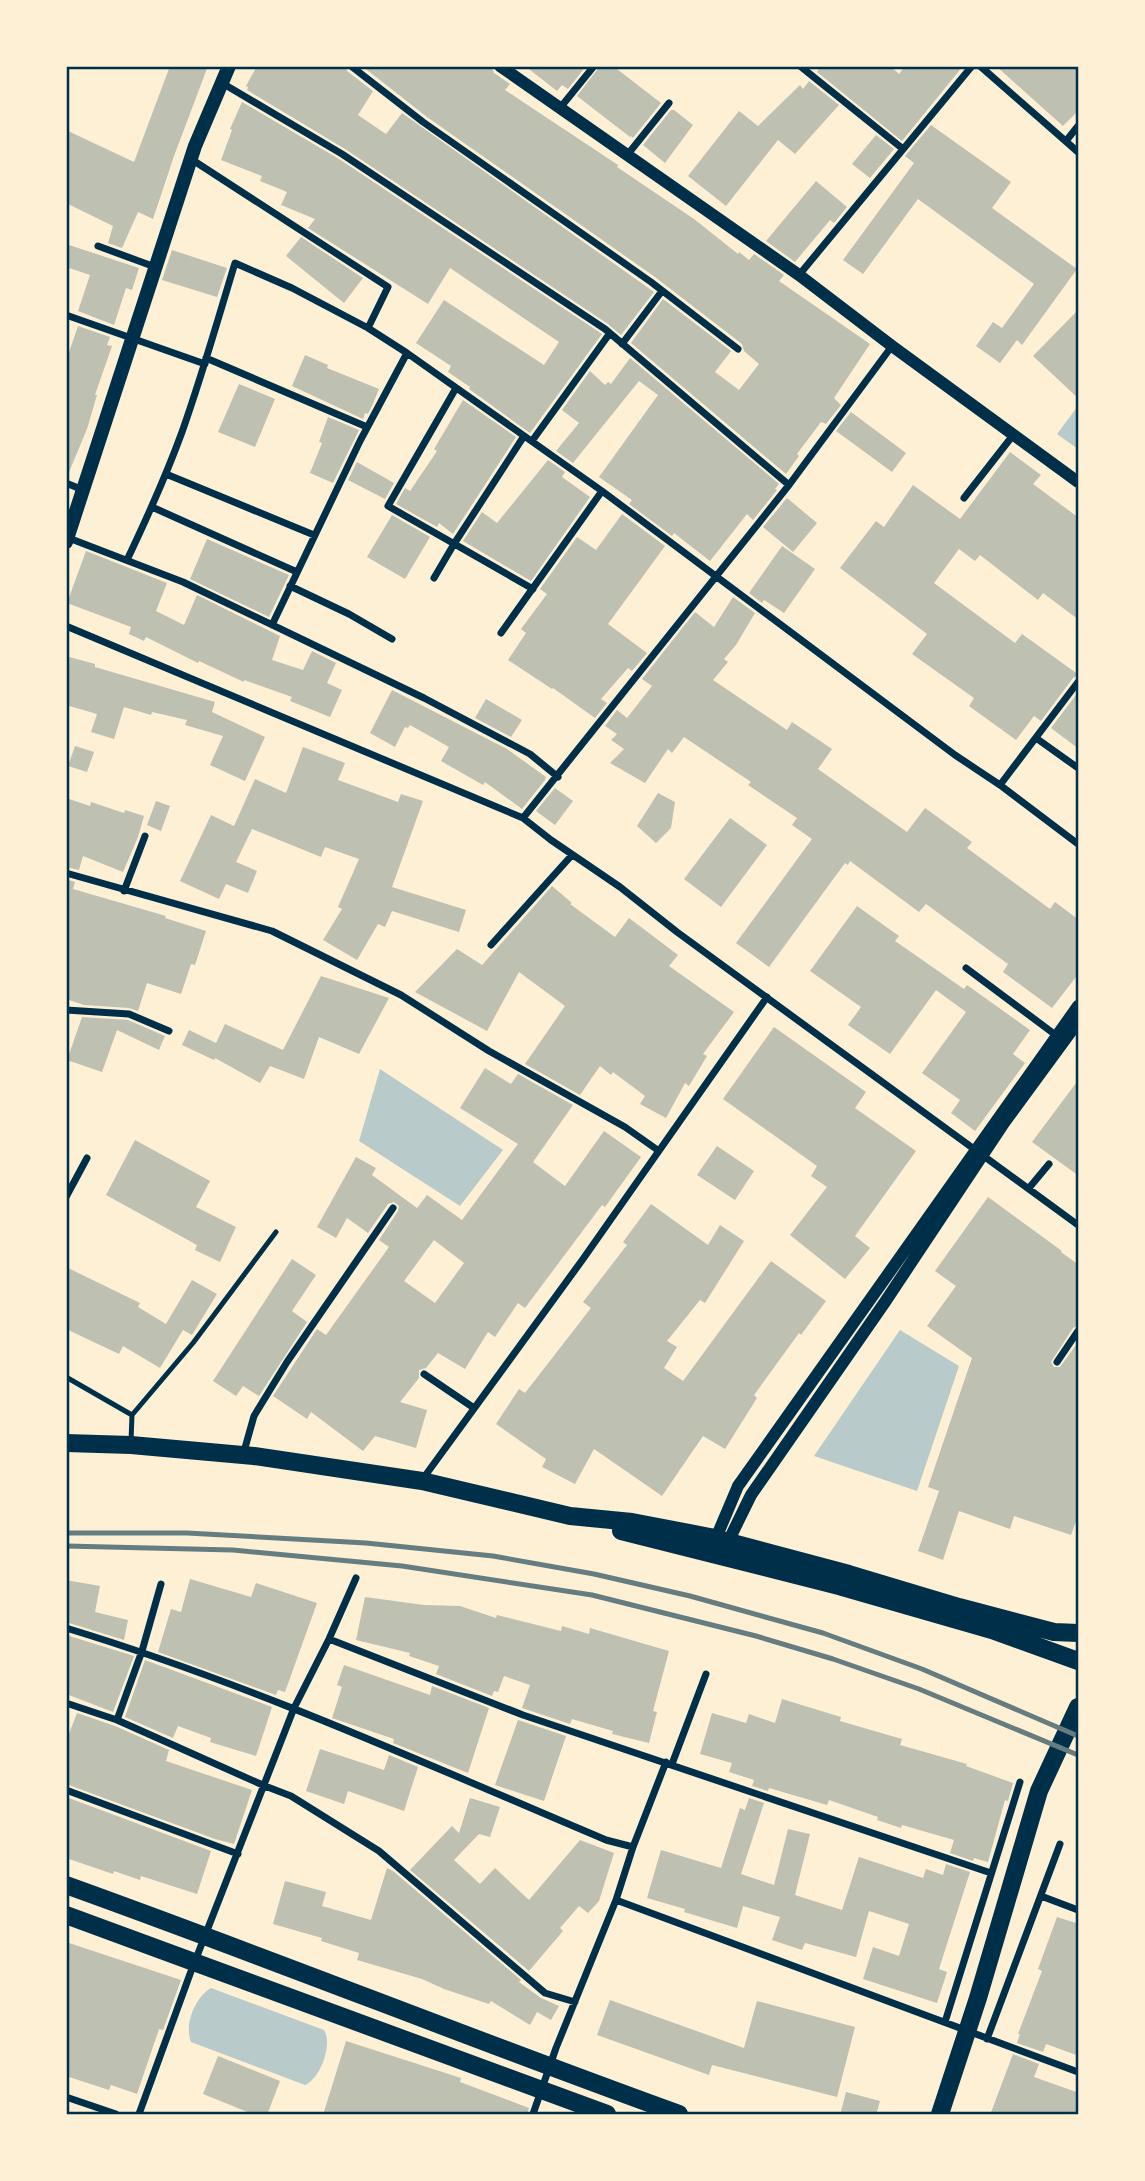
<svg xmlns="http://www.w3.org/2000/svg" width="1145" height="2181" viewBox="0 0 1145 2181" font-family="'Source Sans 3',sans-serif">
<style>
.green{fill:#b9caca}
.building{fill:#bec0b2;fill-rule:evenodd}
.lines{fill:none;stroke-linecap:round;stroke-linejoin:round}
.service{stroke:#003049;stroke-width:5}
.minor{stroke:#003049;stroke-width:7}
.tertiary{stroke:#003049;stroke-width:12}
.secondary{stroke:#003049;stroke-width:14}
.primary{stroke:#003049;stroke-width:18}
.rail{stroke:#657d81;stroke-width:5}
.neatline{fill:none;stroke:#003049;stroke-width:2.5}
</style>
<rect width="100%" height="100%" fill="#fdf0d5"/>
<!-- green -->
<path class="green" d="M1078,406V449L1057,434Z
M380,1069L503,1150L460,1206L359,1141Z
M900,1330L959,1366L917,1491L814,1456Z
M211,1988L324,2030C333,2045 320,2079 305,2085L191,2042C184,2025 195,1997 211,1988Z"/>
<!-- building -->
<path class="building" d="M170,66H208L174,156L153,219L138,212L122,248L108,243L113,226L66,203V130L134,162Z
M257,66H345L347,71L373,91L358,115L386,134L402,113L654,292L621,335L608,324L345,149L247,90L248,87L246,86Z
M362,66H491L494,73L510,84L505,90L618,165L617,167L694,219L738,254L739,252L749,260L754,254L784,275L779,281L870,344L834,398L841,405L826,424L821,422L797,454L799,456L786,474L631,343L663,299L731,351L715,372L739,390L759,364L744,351L742,344L655,277L427,117Z
M525,66H586L568,89L562,85L557,91Z
M600,66H613L661,103L633,138L631,136L630,137L577,96Z
M821,66H890L899,74L905,66H963L902,141L817,72Z
M996,66H1079V110L1063,126Z
M809,81L839,105L795,154L778,140L726,206L688,176L739,111L758,126L800,85L803,89Z
M242,102L339,159L602,334L530,433L469,389L470,387L448,372L451,366L416,343L444,300L544,365L559,342L450,268L428,304L308,228L315,219L281,205L287,192L260,181L262,176L221,160L232,130L230,129Z
M671,110H674L693,125L665,163L643,145Z
M931,125L1011,182L992,208L1077,269L1022,345L1017,340L1000,363L976,346L993,322L1002,328L1034,284L918,199L863,274L843,260L914,163L905,156Z
M876,135L894,149L870,178L852,164Z
M816,181L847,207L834,223L830,220L795,262L766,241Z
M301,237L363,278L344,303L286,256Z
M66,244L139,268L132,290L126,288L114,325L78,311L90,275L66,267Z
M172,250L227,268L217,297L162,280Z
M1079,309V399L1033,356Z
M78,326L110,337L107,345L112,346L95,395H97L87,429L67,477L66,361Z
M305,355L328,365L327,368L379,389L372,406L368,414L365,413L363,419L292,386Z
M630,358L779,484L775,489L777,490L753,520L747,514L710,561L674,533L672,536L629,504L632,500L599,477L658,395L639,381L573,463L556,451L579,423L562,410L590,371L605,385L608,382L611,384Z
M239,384L275,399L255,447L218,432Z
M463,400L516,437L453,534L439,523L437,527L396,504L405,488L410,491L437,451L434,449Z
M851,412L906,453L892,472L836,431Z
M328,417L359,430L333,483L310,473L322,443L319,442Z
M1010,452L1041,475L1033,484L1079,518V620L1043,593L1038,600L980,555L975,561L959,549L934,583L1015,643L1022,634L1079,675L1073,678L1041,721L1034,716L1016,740L969,706L974,698L912,654L927,634L840,568L876,521L884,527L913,485L960,519Z
M548,460L565,472L562,477L590,497L531,581L463,541L482,512L497,523Z
M357,462L394,483L385,499L348,480Z
M787,498L817,523L793,552L763,527Z
M622,514L665,546L608,624L647,653L632,671L628,668L601,699L607,703L595,718L553,688L552,689L508,660L526,633L521,629L547,594L540,589L577,537L596,550Z
M392,515L430,537L405,579L367,557Z
M207,539L289,575L269,617L190,579Z
M782,546L815,569L784,613L764,600L762,603L749,593Z
M86,551L167,583L156,611L184,625L197,595L280,636L272,660L303,670L312,651L336,663L327,683L342,690L330,717L290,701L292,697L244,680V682L199,661L198,663L146,637L144,641L129,634L131,627L67,603Z
M733,597L755,613L736,645L724,659L728,662L713,680L787,730L792,722L832,749L818,769L907,832L925,808L972,842L967,848L1050,909L1055,902L1079,920V973L1052,1008L1003,972L1008,964L926,904L919,912L850,861L848,865L845,863L769,967L736,943L812,839L792,825L797,818L748,785L751,782L684,737L672,753L668,749L645,783L610,763L624,749L611,740L617,734L605,726L617,710L627,718L652,686L642,679L695,612L714,627Z
M66,656L95,664V667L215,702L212,712L265,737L245,781L210,765L223,736L185,725L187,720L152,712L151,715L124,707L114,739L91,732L97,714L66,705Z
M392,690L507,749L546,777L545,780L522,809L485,782L483,785L441,761L449,747L410,725L408,728L405,727L395,747L370,733Z
M1079,691V749L1051,728Z
M486,699L522,720L511,737L475,718Z
M75,746L94,752L87,772L68,766Z
M303,747L345,763L338,780L398,802L401,794L423,801L392,887L466,910L459,932L392,911L385,927L378,924L357,960L323,940L342,909L338,907L359,859L325,847L321,857L252,829L236,862L257,871L248,893L226,884L219,899L180,881L211,815L234,826L255,779L286,793Z
M555,788L573,801L555,825L536,811Z
M658,793L675,802L671,828L656,843L637,826Z
M66,798L90,806L91,802L124,813L125,810L144,816L138,837L123,872L83,856L79,870L66,867Z
M156,801L170,806L161,831L147,825Z
M730,818L767,845L721,907L684,879Z
M66,879L75,882L73,889L166,916L165,918L206,931L195,965L191,964L181,994L147,983L138,1011L129,1008L84,1005L66,999Z
M552,886L572,903L570,904L615,937L629,918L678,955L669,966L734,1012L703,1054L707,1056L689,1086L685,1083L666,1118L640,1104L645,1096L613,1072L611,1075L600,1066L580,1095L525,1064L565,1006L519,972L487,1031L415,992L457,949L482,965Z
M857,906L899,936L895,941L964,989L967,985L1030,1030L1013,1054L1025,1063L975,1131L951,1113L960,1100L922,1073L966,1012L936,990L890,1054L848,1025L861,1007L810,971Z
M321,976L389,998L359,1054L319,1037L304,1079L270,1066L260,1083L215,1058L214,1060L182,1045L189,1030L216,1043L225,1024L283,1050Z
M82,1017L128,1020L165,1036L159,1050L117,1030L102,1072L67,1060Z
M774,1027L866,1092L855,1108L916,1151L855,1236L870,1248L845,1279L790,1235L827,1187L811,1176L817,1166L723,1099Z
M485,1068L511,1084L518,1074L573,1105L533,1162L565,1186L604,1131L641,1157L605,1207L602,1205L525,1308L518,1303L495,1337L488,1332L465,1369L438,1353L426,1368L419,1370V1378L400,1402L427,1410L416,1448L375,1436L363,1451L311,1412L307,1419L273,1396L317,1329L326,1335L389,1247L379,1240L398,1211L399,1206L394,1202L388,1204L368,1233L347,1218L336,1238L317,1227L356,1157L376,1168L372,1175L417,1208L427,1195L462,1220L518,1144L460,1108ZM434,1240L464,1263L435,1303L404,1281Z
M1079,1079V1176L1032,1142Z
M135,1140L210,1181L196,1207L236,1227L220,1262L195,1250L197,1245L106,1195Z
M717,1146L754,1171L735,1200L697,1175Z
M988,1197L1062,1251L1061,1252L1079,1265V1325L1073,1328L1051,1362L1054,1367H1060L1079,1341V1513L1071,1535L1014,1516L1010,1529L959,1511L943,1560L918,1551L939,1491L928,1487L972,1358L927,1326L956,1286L935,1271Z
M651,1204L708,1245L720,1225L744,1241L705,1303L700,1300L667,1341L677,1347L664,1368L683,1381L771,1261L826,1301L801,1335L799,1333L754,1395L757,1398L725,1449L703,1436L662,1496L594,1449L575,1484L542,1467L546,1459L496,1424L519,1389L525,1393L591,1308L583,1302L627,1245L623,1242Z
M292,1259L316,1275L292,1311L307,1322L259,1396L243,1386L236,1396L213,1381Z
M66,1267L140,1303L138,1307L166,1324L192,1280L217,1294L192,1335L183,1330L160,1368L123,1346L119,1354L66,1329Z
M190,1579L251,1597L256,1583L317,1603L285,1692L278,1690L276,1695L158,1652L171,1609L181,1612Z
M66,1580L100,1586L95,1612L128,1620L124,1640L66,1622Z
M365,1597L424,1605L460,1606L496,1618L497,1615L561,1631L562,1626L589,1634L590,1628L669,1651L653,1711L657,1712L649,1743L612,1734L613,1731L572,1719L570,1724L522,1708L530,1685L504,1676L498,1692L494,1691L492,1696L436,1674L439,1666L409,1656L410,1653L356,1640Z
M66,1635L134,1656L113,1712L66,1694Z
M145,1660L272,1707L256,1756L210,1742L211,1738L178,1726L173,1738L125,1717Z
M344,1665L430,1695L432,1686L489,1708L468,1773L393,1743L394,1739L332,1718L342,1687L337,1685Z
M782,1699L841,1717L840,1721L902,1739L900,1745L967,1764L966,1766L1013,1783L1008,1801L1005,1800L988,1862L974,1858L973,1861L950,1853L954,1840L902,1825L901,1828L877,1820L878,1817L829,1800L827,1805L769,1788L768,1791L752,1786L754,1780L729,1772L732,1763L700,1754L712,1713L746,1723L749,1714L775,1723Z
M77,1713L115,1726L169,1750L166,1761L252,1790L234,1844L215,1839L66,1784V1741Z
M518,1720L566,1736L544,1801L495,1785Z
M320,1749L384,1770L389,1755L418,1767L404,1811L348,1791L344,1804L306,1791Z
M66,1797L211,1851L197,1894L141,1876L140,1880L114,1871L113,1874L66,1858Z
M470,1798L500,1807L490,1837L479,1834L454,1860L480,1884L495,1868L529,1900L580,1840L614,1853L599,1901L588,1913L579,1906L560,1928L563,1931L529,1971L410,1870L452,1826L459,1833Z
M749,1798L764,1803L741,1874L774,1885L788,1829L810,1834L795,1895L842,1910L859,1857L923,1878L926,1869L943,1875L946,1864L970,1872L939,1969L947,1972L937,2003L863,1979L873,1947L899,1956L909,1924L869,1911L856,1957L805,1943L802,1950L772,1940L780,1917L743,1906L737,1928L684,1912L685,1909L647,1898L661,1850L721,1868L740,1808L745,1810Z
M387,1868L393,1871L521,1980L519,1982L541,1998L559,2006L551,2020L537,2012L530,2025L491,2001L489,2004L444,1989L422,1979L357,1960L359,1953L321,1941L322,1938L273,1924L285,1881L326,1892L322,1906L371,1920Z
M1057,1917L1079,1924V2056L1046,2044L1043,2052L1017,2043L1020,2034H1018L1042,1971L1038,1969Z
M66,1942L181,1980L163,2030L159,2029L137,2094L111,2085L109,2090L66,2076Z
M610,2000L744,2048L757,2001L855,2027L837,2097L712,2065L709,2075L597,2035Z
M346,2041L461,2078L460,2082L529,2108L527,2115H323Z
M1013,2054L1039,2064L1034,2077L1079,2093V2115H990Z
M218,2056L280,2081L267,2115H255L203,2094Z
M846,2092L880,2101L876,2115H840Z"/>
<g class="lines">
<!-- service -->
<path class="service" d="M66,1377L132,1415
M131,1441L132,1415L193,1343L276,1232"/>
<!-- minor -->
<path class="minor" d="M351,66L423,122L651,282L738,349
M800,66L903,149
M980,66L1078,152
M222,83L342,154L605,329L789,485
M560,108L594,66
M1066,141L1078,126
M628,154L669,103
M191,159L388,287L368,328
M98,246L155,267
M799,275L972,66
M66,315L205,364
M622,344L662,291
M206,358L367,427
M456,388L388,506L533,589
M532,441L610,333
M166,474L314,535
M66,483L83,490
M964,498L1014,434
M152,507L297,572
M66,537L183,582L424,698L530,754L558,777
M127,560C147,518 166,476 182,432C202,376 218,319 235,263L292,288L368,328L407,353L602,491L955,755L1000,785L1078,844
M434,578L454,544L524,436
M290,586L349,614L392,639
M272,625L360,441L407,353
M66,626L523,818L551,840L620,887L677,932L1078,1225
M501,633L602,491
M1036,738L1078,768
M1000,785L1078,682
M523,818L789,485L892,346
M66,873L272,931L401,995L489,1051L625,1127L659,1151
M124,891L145,836
M491,945L572,855
M966,968L1057,1036
M66,1010L129,1014L169,1031
M1029,1188L1049,1164
M66,1197L87,1158
M1057,1362L1078,1331
M424,1374L474,1408
M243,1455L254,1416L287,1362L393,1208
M422,1480L583,1259L767,997
M66,1628C251,1684 428,1765 606,1840L633,1847
M329,1639L523,1715L991,1873
M66,1703L117,1720L265,1786L291,1796L379,1851L545,1993L575,2002
M117,1720L142,1651L161,1584
M672,1764L706,1674
M66,1790L238,1854
M1041,1896L1078,1910
M616,1900L1078,2072
M945,2022L1020,1782
M987,2039L1060,1844
M66,2097L116,2114
M139,2114L190,1974L294,1708L329,1639L356,1578
M533,2114L556,2048L616,1900L633,1847L666,1762"/>
<!-- tertiary -->
<path class="tertiary" d="M500,66L799,275L892,346L1078,482
M716,1538L738,1486L1078,1006
M728,1542L751,1495L885,1302L1004,1123L1078,1022"/>
<!-- secondary -->
<path class="secondary" d="M66,542L195,146L229,66"/>
<!-- primary -->
<path class="primary" d="M66,1443L131,1445L254,1456L422,1481L570,1516L632,1522L710,1537L849,1574L959,1607L1054,1632L1078,1633
M621,1531L839,1586L992,1630L1078,1661
M66,1885C272,1959 474,2040 679,2114
M66,1915L607,2114
M940,2114L978,1998L1039,1791L1078,1707"/>
<!-- rail -->
<path class="rail" d="M66,1533H187L366,1543L493,1556L594,1574L690,1596L823,1633L922,1669L1078,1736
M66,1546L233,1550L402,1566L592,1595L756,1636L833,1659L919,1689L1078,1755"/>
</g>
<!-- border -->
<rect width="1145" height="2181" fill="none" stroke="#fdf0d5" stroke-width="136"/>
<rect x="68" y="68" width="1009" height="2045" class="neatline"/>
</svg>
